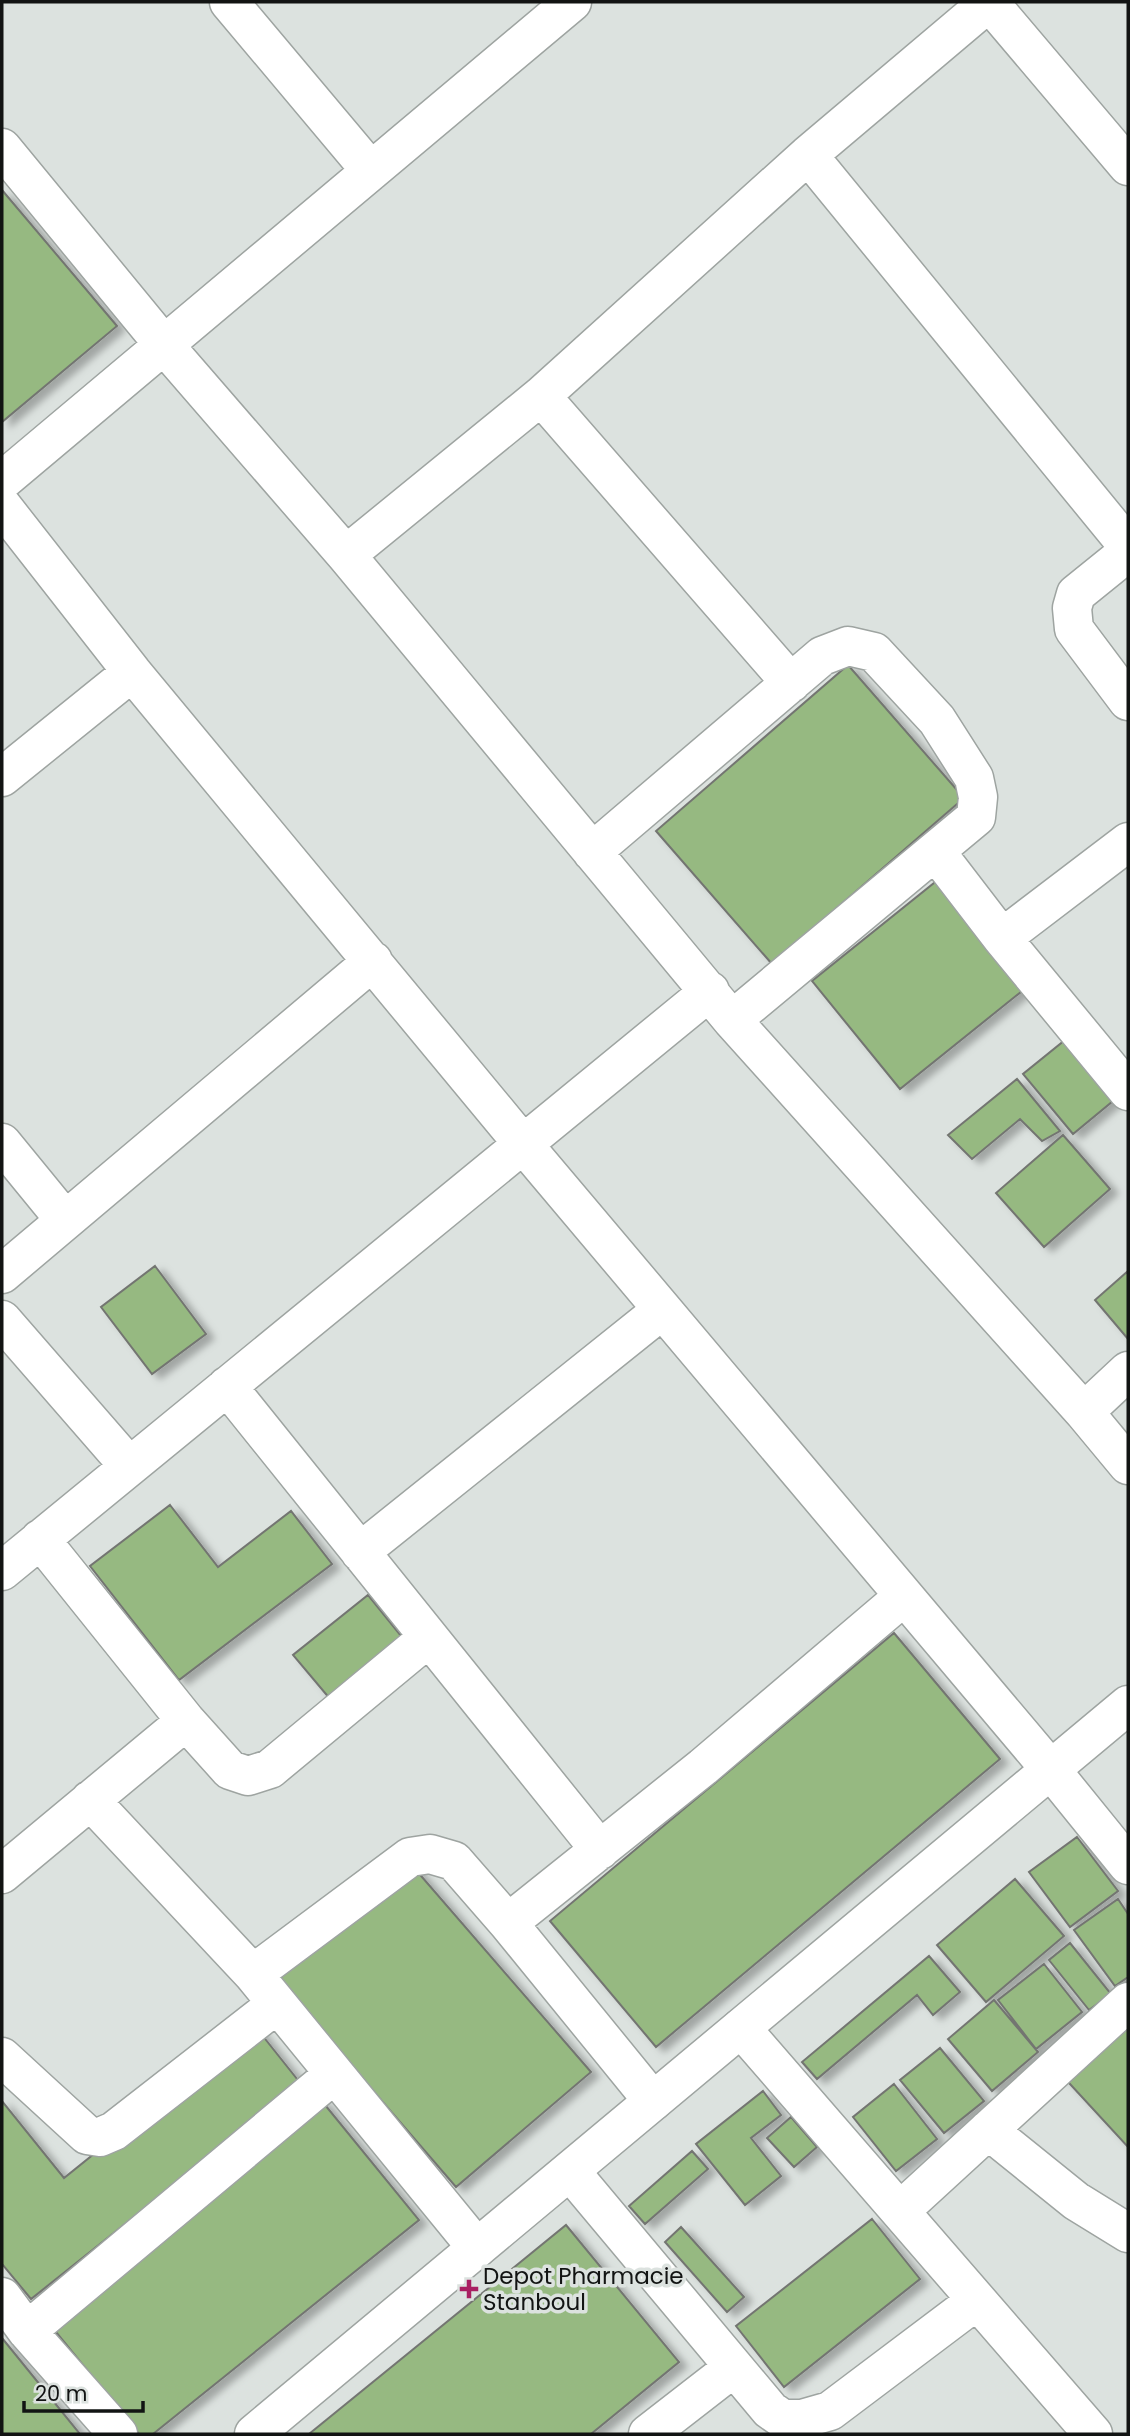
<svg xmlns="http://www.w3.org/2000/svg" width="1130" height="2436" viewBox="0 0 1130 2436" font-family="Poppins,sans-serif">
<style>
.building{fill:#96b981;stroke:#737571;stroke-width:2;filter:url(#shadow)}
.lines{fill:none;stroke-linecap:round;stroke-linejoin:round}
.minor-casing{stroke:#9ea4a1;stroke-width:41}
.tertiary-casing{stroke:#9ea4a1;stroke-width:41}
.minor{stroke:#fff;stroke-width:38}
.tertiary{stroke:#fff;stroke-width:38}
.poi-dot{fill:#a91f62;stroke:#dce2df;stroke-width:2.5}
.labels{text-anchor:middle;stroke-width:7;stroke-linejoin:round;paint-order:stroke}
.poi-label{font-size:23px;fill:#121413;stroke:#dce2df;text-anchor:start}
</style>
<defs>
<filter id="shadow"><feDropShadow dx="8" dy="4.5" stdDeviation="3.5" flood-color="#0004"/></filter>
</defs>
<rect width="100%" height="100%" fill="#dce2df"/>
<!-- building -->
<path class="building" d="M2,190L117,326L2,422Z
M848,665L964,798L772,964L656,831Z
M944,875L1032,983L900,1089L812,981Z
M1070,1036L1119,1096L1073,1134L1023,1074Z
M1017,1079L1060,1131L1042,1141L1020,1119L972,1159L948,1135Z
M1063,1135L1110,1189L1044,1247L996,1193Z
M155,1266L206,1334L152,1374L101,1307Z
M1128,1271V1339L1095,1300Z
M170,1505L218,1567L291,1511L332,1564L179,1680L90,1566Z
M368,1595L410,1647L336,1706L293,1655Z
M894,1633L1000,1759L656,2047L550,1921Z
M1077,1837L1118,1891L1070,1927L1029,1872Z
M409,1862L591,2072L456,2187L275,1977Z
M1015,1879L1064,1936L986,2002L937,1945Z
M1118,1899L1128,1914V1977L1115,1986L1074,1930Z
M1070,1943L1111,1994L1089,2010L1049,1960Z
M929,1956L960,1992L933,2015L917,1995L817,2079L802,2062Z
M1044,1964L1082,2012L1036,2049L998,2000Z
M994,2000L1038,2052L992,2091L948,2039Z
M1128,2007V2147L1058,2071Z
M254,2025L301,2084L31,2299L2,2264V2101L64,2178Z
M940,2048L984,2101L944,2133L900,2080Z
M894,2084L937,2139L896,2171L853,2117Z
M763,2091L781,2115L751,2138L781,2176L745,2205L696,2144Z
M321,2100L419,2220L153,2434H139L47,2321Z
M791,2117L817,2147L794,2167L767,2138Z
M692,2151L708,2169L645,2224L629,2206Z
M872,2219L920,2279L784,2387L736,2326Z
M566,2225L679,2362L591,2434H309Z
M681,2227L744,2297L727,2312L665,2242Z
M2,2338L80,2434H2Z"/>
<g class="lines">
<!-- minor casing -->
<g class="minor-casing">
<path id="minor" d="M229,2L371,171
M2,148L164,345L346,555L732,1020L1084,1412L1128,1465
M808,155L1128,546
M541,396L791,683
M2,481L572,2
M2,506L132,672L523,1144L1051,1770L1128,1865
M1128,552L1076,594L1072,608L1074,629L1128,701
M346,555L541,396L808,155L989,2L1128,166
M2,777L132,672
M592,852L822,656L848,646L874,652L937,720L974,778L978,797L976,817L732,1020
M936,852L1002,938L1128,1091
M1002,938L1128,842
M2,1143L65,1220
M2,1274L373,961
M2,1320L129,1466
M227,1386L600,1850
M1084,1412L1128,1371
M40,1539L186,1721L230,1770L248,1776L270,1769L428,1638
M360,1552L662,1310
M2,1571L710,991
M90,1800L253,1974L477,2248
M2,1874L186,1721
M508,1923L703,1767L903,1597
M253,1974L410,1857L430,1854L454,1861L508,1923L653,2101
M741,2028L1093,2434
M2,2057L87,2135L100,2137L114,2131L277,2004
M988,2130L1076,2201L1128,2233
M570,2171L770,2410L783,2419H802L830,2411L976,2301
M901,2210L1128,2002
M2,2297L27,2331L118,2434
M27,2331L333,2075
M648,2434L733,2368"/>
</g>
<!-- tertiary casing -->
<g class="tertiary-casing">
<path id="tertiary" d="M254,2434L1128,1705"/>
</g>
<!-- minor -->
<use href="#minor" class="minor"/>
<!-- tertiary -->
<use href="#tertiary" class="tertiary"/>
</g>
<!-- markers -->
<path class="poi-dot" d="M465.5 2278.5h7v7h7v7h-7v7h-7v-7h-7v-7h7z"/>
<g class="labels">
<!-- poi labels -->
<g class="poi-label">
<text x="483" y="2284">Depot Pharmacie<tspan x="483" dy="26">Stanboul</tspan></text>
</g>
</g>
<!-- border -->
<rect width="1130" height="2436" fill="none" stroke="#121413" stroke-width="7"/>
<!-- scale -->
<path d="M24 2401v10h119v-10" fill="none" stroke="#121413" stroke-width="3.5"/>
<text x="35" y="2401" font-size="21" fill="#121413" stroke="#dce2df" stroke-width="5" paint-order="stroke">20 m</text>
</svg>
